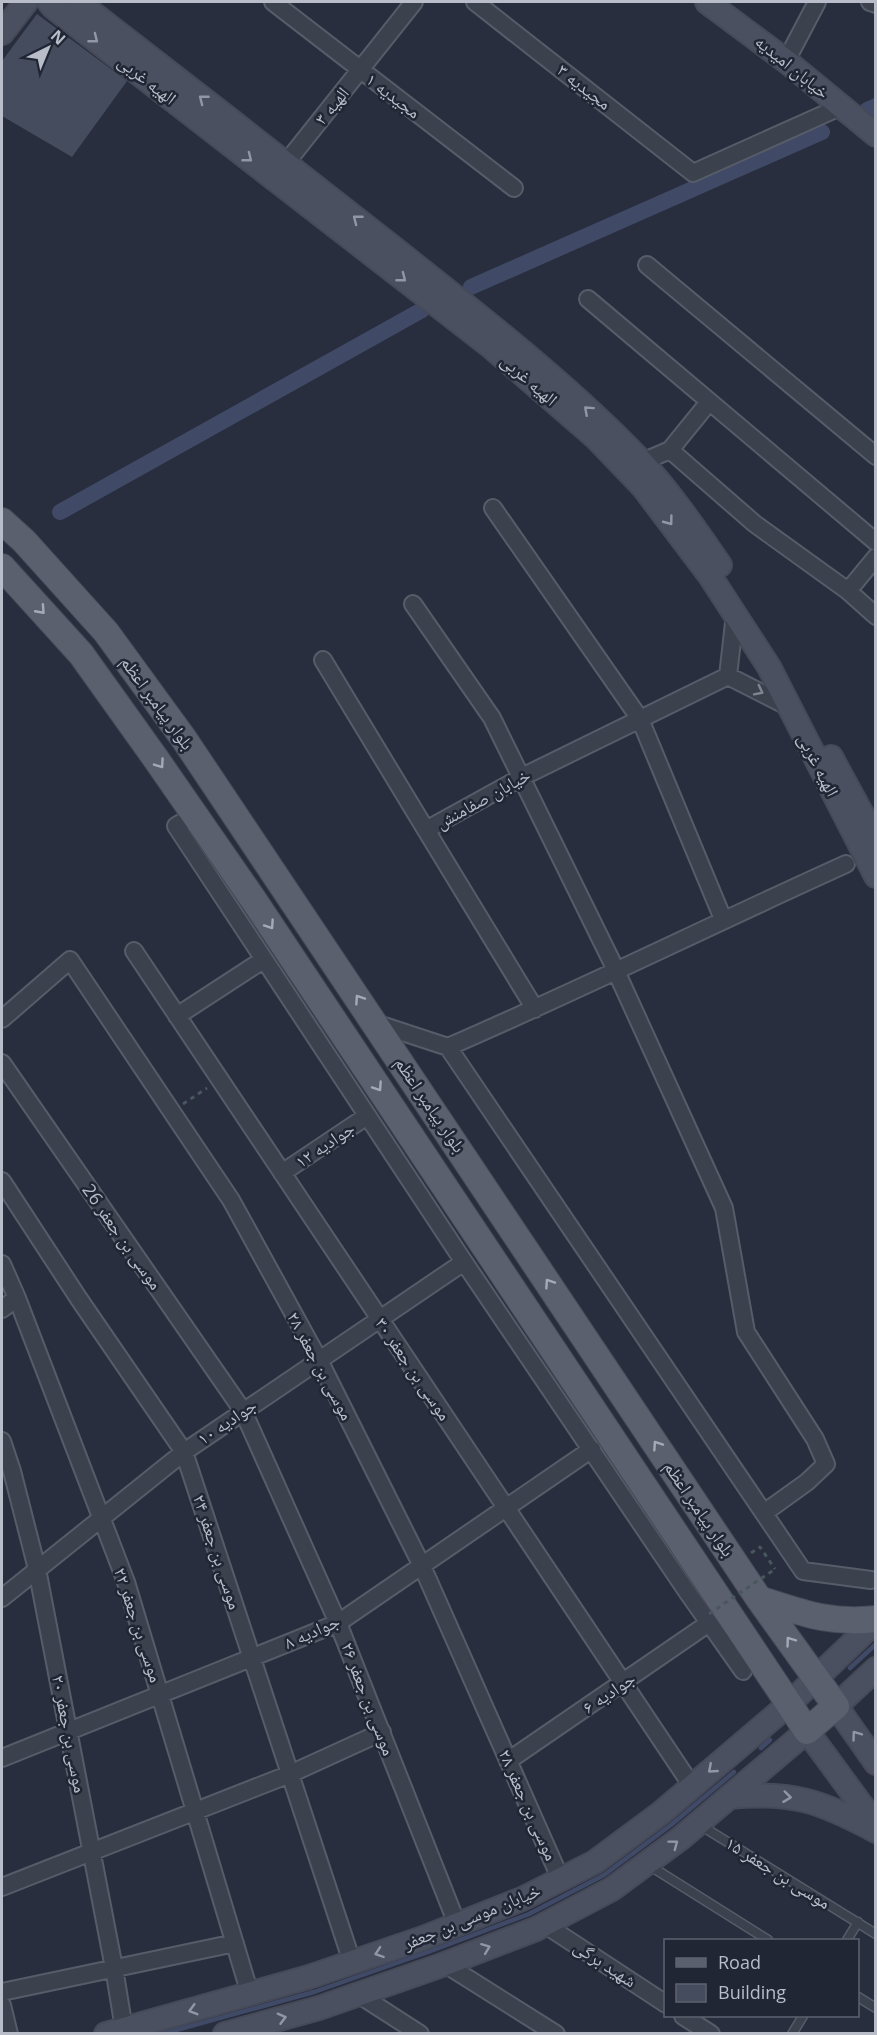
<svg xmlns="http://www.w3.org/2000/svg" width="877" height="2035" viewBox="0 0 877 2035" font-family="'Open Sans','Noto Naskh Arabic',sans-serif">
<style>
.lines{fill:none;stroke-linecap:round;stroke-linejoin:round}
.stream{stroke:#404a66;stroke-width:4.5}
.canal{stroke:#404a66;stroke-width:16}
.building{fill:#454c5d}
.lane-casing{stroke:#575c69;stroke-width:11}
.street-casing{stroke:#575c69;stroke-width:20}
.secondary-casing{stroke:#464a58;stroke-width:26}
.primary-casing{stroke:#464a58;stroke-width:28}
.path{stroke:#48575c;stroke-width:3;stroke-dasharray:4.5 4.5;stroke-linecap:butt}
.lane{stroke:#3c414e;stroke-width:8}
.street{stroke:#3c414e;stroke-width:16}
.secondary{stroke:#4b5061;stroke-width:22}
.primary{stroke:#5a606e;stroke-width:26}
.path-bridge{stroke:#48575c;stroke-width:3;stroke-dasharray:4.5 4.5;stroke-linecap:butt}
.oneway{stroke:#9296a5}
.oneway2{stroke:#a6aab7}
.oneway3{stroke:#818592}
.labels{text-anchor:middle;stroke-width:5;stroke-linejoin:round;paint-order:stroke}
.street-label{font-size:18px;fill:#b9bcc9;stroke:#212634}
</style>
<rect width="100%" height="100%" fill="#282e3e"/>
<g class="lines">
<!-- stream -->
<path class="stream" d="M850,1668L876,1644
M761,1748L770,1740
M162,2034L314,1992L428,1952L529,1914L604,1875L671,1825L734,1772"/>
<!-- canal -->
<path class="canal" d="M867,110L876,106
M471,287L822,132
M60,512L422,310"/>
</g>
<!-- building -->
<path class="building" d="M37,14L127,81L72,157L2,116V61Z"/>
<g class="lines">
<!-- lane casing -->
<g class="lane-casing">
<path id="lane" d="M700,1825L876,1934
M647,1864L768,1940
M847,1940L858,1922
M858,1997L876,2008
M792,2034L803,2016"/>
</g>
<!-- street casing -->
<g class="street-casing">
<path id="street" d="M273,2L514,188
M475,2L693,173L840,107
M870,2L876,4
M786,61L817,2
M286,163L414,2
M647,265L876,456
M588,299L876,542
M670,450L755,524L848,591L876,616
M642,462L670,450L709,402
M493,508L640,719L723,919
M848,591L876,557
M413,604L492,718L611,960L724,1208L746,1332L815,1439L826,1464L807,1482L764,1513
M323,660L426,830
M728,676L789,707
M728,676L735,614
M195,815L176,826L464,1262L688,1593L743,1671
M134,951L692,1786
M535,1009L426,830L522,777L728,676
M177,1016L263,960
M2,1019L70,960L231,1200L319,1360L422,1566L561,1880
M375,1023L448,1047C582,989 713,924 846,864
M448,1047L803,1571L871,1580
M2,1063L243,1411L338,1623L457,1924
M282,1173L367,1116
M2,1181L79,1299L184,1452L352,1962
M2,1264L17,1298L126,1582L250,1994
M2,1309L17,1298
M2,1441L12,1471L37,1569L114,1968L124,2029
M2,1598L184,1452L464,1262
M2,1758L338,1623L592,1449
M508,1761L709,1623
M2,1887L290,1774L382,1732
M544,1924L666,2004
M445,1964L556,2034
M2,1992L235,1943
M358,1994L420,2034
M2,2005L9,2034
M683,2016L711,2034"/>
</g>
<!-- secondary casing -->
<g class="secondary-casing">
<path id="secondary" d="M49,2L53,7L490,346L596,438L643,487L710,576L769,667L876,876
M78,2C184,84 291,167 396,250C480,317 566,383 640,460C670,492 695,529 720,565
M707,2L786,61L876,135
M2,33L26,2
M831,757L876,840
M876,1669L836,1706L876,1763
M729,1797C793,1791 820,1801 876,1831
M106,2034L309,1977L423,1938L522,1899L595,1862L661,1813L789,1704L876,1621
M225,2034L319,2008L445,1964L536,1929L612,1889L681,1838L807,1731L876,1825"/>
</g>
<!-- primary casing -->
<g class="primary-casing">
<path id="primary" d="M2,521L24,541L106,632L184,739L759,1599L836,1706L807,1731L253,899L156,759L81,654L2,567
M759,1599C803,1613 829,1624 876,1619"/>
</g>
<!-- path -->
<path class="path" d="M183,1104L207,1088
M751,1553L760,1547L775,1569"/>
<!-- lane -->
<use href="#lane" class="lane"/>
<!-- street -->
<use href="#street" class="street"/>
<!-- secondary -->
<use href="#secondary" class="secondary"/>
<!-- primary -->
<use href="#primary" class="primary"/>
<!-- path-bridge -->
<path class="path-bridge" d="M709,1614L775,1569"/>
</g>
<!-- one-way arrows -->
<defs><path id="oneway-chevron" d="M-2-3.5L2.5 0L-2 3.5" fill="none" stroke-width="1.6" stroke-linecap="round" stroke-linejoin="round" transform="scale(1.5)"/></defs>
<g class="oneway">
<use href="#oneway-chevron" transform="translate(94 39) rotate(38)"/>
<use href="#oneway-chevron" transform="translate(203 99) rotate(-142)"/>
<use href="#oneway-chevron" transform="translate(248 158) rotate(38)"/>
<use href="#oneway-chevron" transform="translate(357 219) rotate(-142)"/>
<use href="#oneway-chevron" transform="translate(402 278) rotate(38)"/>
<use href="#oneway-chevron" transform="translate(588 410) rotate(-138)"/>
<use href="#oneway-chevron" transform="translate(669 521) rotate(53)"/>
<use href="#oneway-chevron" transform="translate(856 1735) rotate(-126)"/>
<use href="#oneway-chevron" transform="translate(712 1769) rotate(139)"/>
<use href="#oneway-chevron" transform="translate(787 1797) rotate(7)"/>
<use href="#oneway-chevron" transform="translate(674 1844) rotate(-37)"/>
<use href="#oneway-chevron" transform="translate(486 1948) rotate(-21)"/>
<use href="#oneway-chevron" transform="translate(379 1953) rotate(161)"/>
<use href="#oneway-chevron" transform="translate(193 2010) rotate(164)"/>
<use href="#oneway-chevron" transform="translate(282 2018) rotate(-15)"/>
</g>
<g class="oneway2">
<use href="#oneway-chevron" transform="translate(41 610) rotate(48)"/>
<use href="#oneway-chevron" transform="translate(160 764) rotate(55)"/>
<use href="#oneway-chevron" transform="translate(270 925) rotate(56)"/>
<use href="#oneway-chevron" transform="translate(359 999) rotate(-124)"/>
<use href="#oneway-chevron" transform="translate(378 1087) rotate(56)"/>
<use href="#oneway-chevron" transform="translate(549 1283) rotate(-124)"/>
<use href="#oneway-chevron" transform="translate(657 1445) rotate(-124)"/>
<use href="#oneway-chevron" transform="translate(790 1641) rotate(-126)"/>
</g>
<use class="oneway3" href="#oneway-chevron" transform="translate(759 691) rotate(27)"/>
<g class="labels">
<!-- street labels -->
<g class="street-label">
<text transform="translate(792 67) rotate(39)" y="6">خیابان امیدیه</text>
<text transform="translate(147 80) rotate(38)" y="6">الهیه غربی</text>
<text transform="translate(584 87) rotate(38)" y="6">مجیدیه ۳</text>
<text transform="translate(393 96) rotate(37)" y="6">مجیدیه ۱</text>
<text transform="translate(332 106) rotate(-51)" y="6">الهیه ۳</text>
<text transform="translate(529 380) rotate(41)" y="6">الهیه غربی</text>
<text transform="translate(157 703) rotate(54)" y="6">بلوار پیامبر اعظم</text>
<text transform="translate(818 765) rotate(63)" y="6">الهیه غربی</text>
<text transform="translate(483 799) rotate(-29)" y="6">خیابان صفامنش</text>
<text transform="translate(430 1105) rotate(56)" y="6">بلوار پیامبر اعظم</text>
<text transform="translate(325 1145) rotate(-34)" y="6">جوادیه ۱۲</text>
<text transform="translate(122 1237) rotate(55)" y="6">موسی بن جعفر 26</text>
<text transform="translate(320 1366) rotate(62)" y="6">موسی بن جعفر ۲۸</text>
<text transform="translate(413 1369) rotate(56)" y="6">موسی بن جعفر ۳۰</text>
<text transform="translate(227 1422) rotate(-34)" y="6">جوادیه ۱۰</text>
<text transform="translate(699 1509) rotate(56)" y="6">بلوار پیامبر اعظم</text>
<text transform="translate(217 1552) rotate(72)" y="6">موسی بن جعفر ۲۴</text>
<text transform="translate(138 1625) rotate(72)" y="6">موسی بن جعفر ۲۲</text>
<text transform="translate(312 1632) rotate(-24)" y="6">جوادیه ۸</text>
<text transform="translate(609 1693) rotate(-34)" y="6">جوادیه ۶</text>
<text transform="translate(368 1699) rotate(69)" y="6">موسی بن جعفر ۲۶</text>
<text transform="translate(69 1734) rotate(79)" y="6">موسی بن جعفر ۲۰</text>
<text transform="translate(528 1805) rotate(66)" y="6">موسی بن جعفر ۲۸</text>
<text transform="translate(778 1873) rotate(32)" y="6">موسی بن جعفر ۱۵</text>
<text transform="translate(472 1917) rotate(-22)" y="6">خیابان موسی بن جعفر</text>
<text transform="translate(605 1964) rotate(33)" y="6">شهید برگی</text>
</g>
</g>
<!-- border -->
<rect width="877" height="2035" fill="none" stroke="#b9bcc9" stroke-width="6"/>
<!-- legend -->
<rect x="664" y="1939" width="195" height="78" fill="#212634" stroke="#5e6270" stroke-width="1.5"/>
<rect x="676" y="1958" width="30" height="9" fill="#5a606e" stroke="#5e6270" stroke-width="1.5"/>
<text x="718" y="1969" font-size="18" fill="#b9bcc9">Road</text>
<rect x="676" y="1984" width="30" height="18" fill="#454c5d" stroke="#5e6270" stroke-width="1.5"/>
<text x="718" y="1999" font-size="18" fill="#b9bcc9">Building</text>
<!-- north arrow -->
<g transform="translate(48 48) rotate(43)" stroke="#212634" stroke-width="4.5" paint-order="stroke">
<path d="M0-4.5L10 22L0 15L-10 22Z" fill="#b9bcc9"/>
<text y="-9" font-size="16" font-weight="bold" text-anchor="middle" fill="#b9bcc9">N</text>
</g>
</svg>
